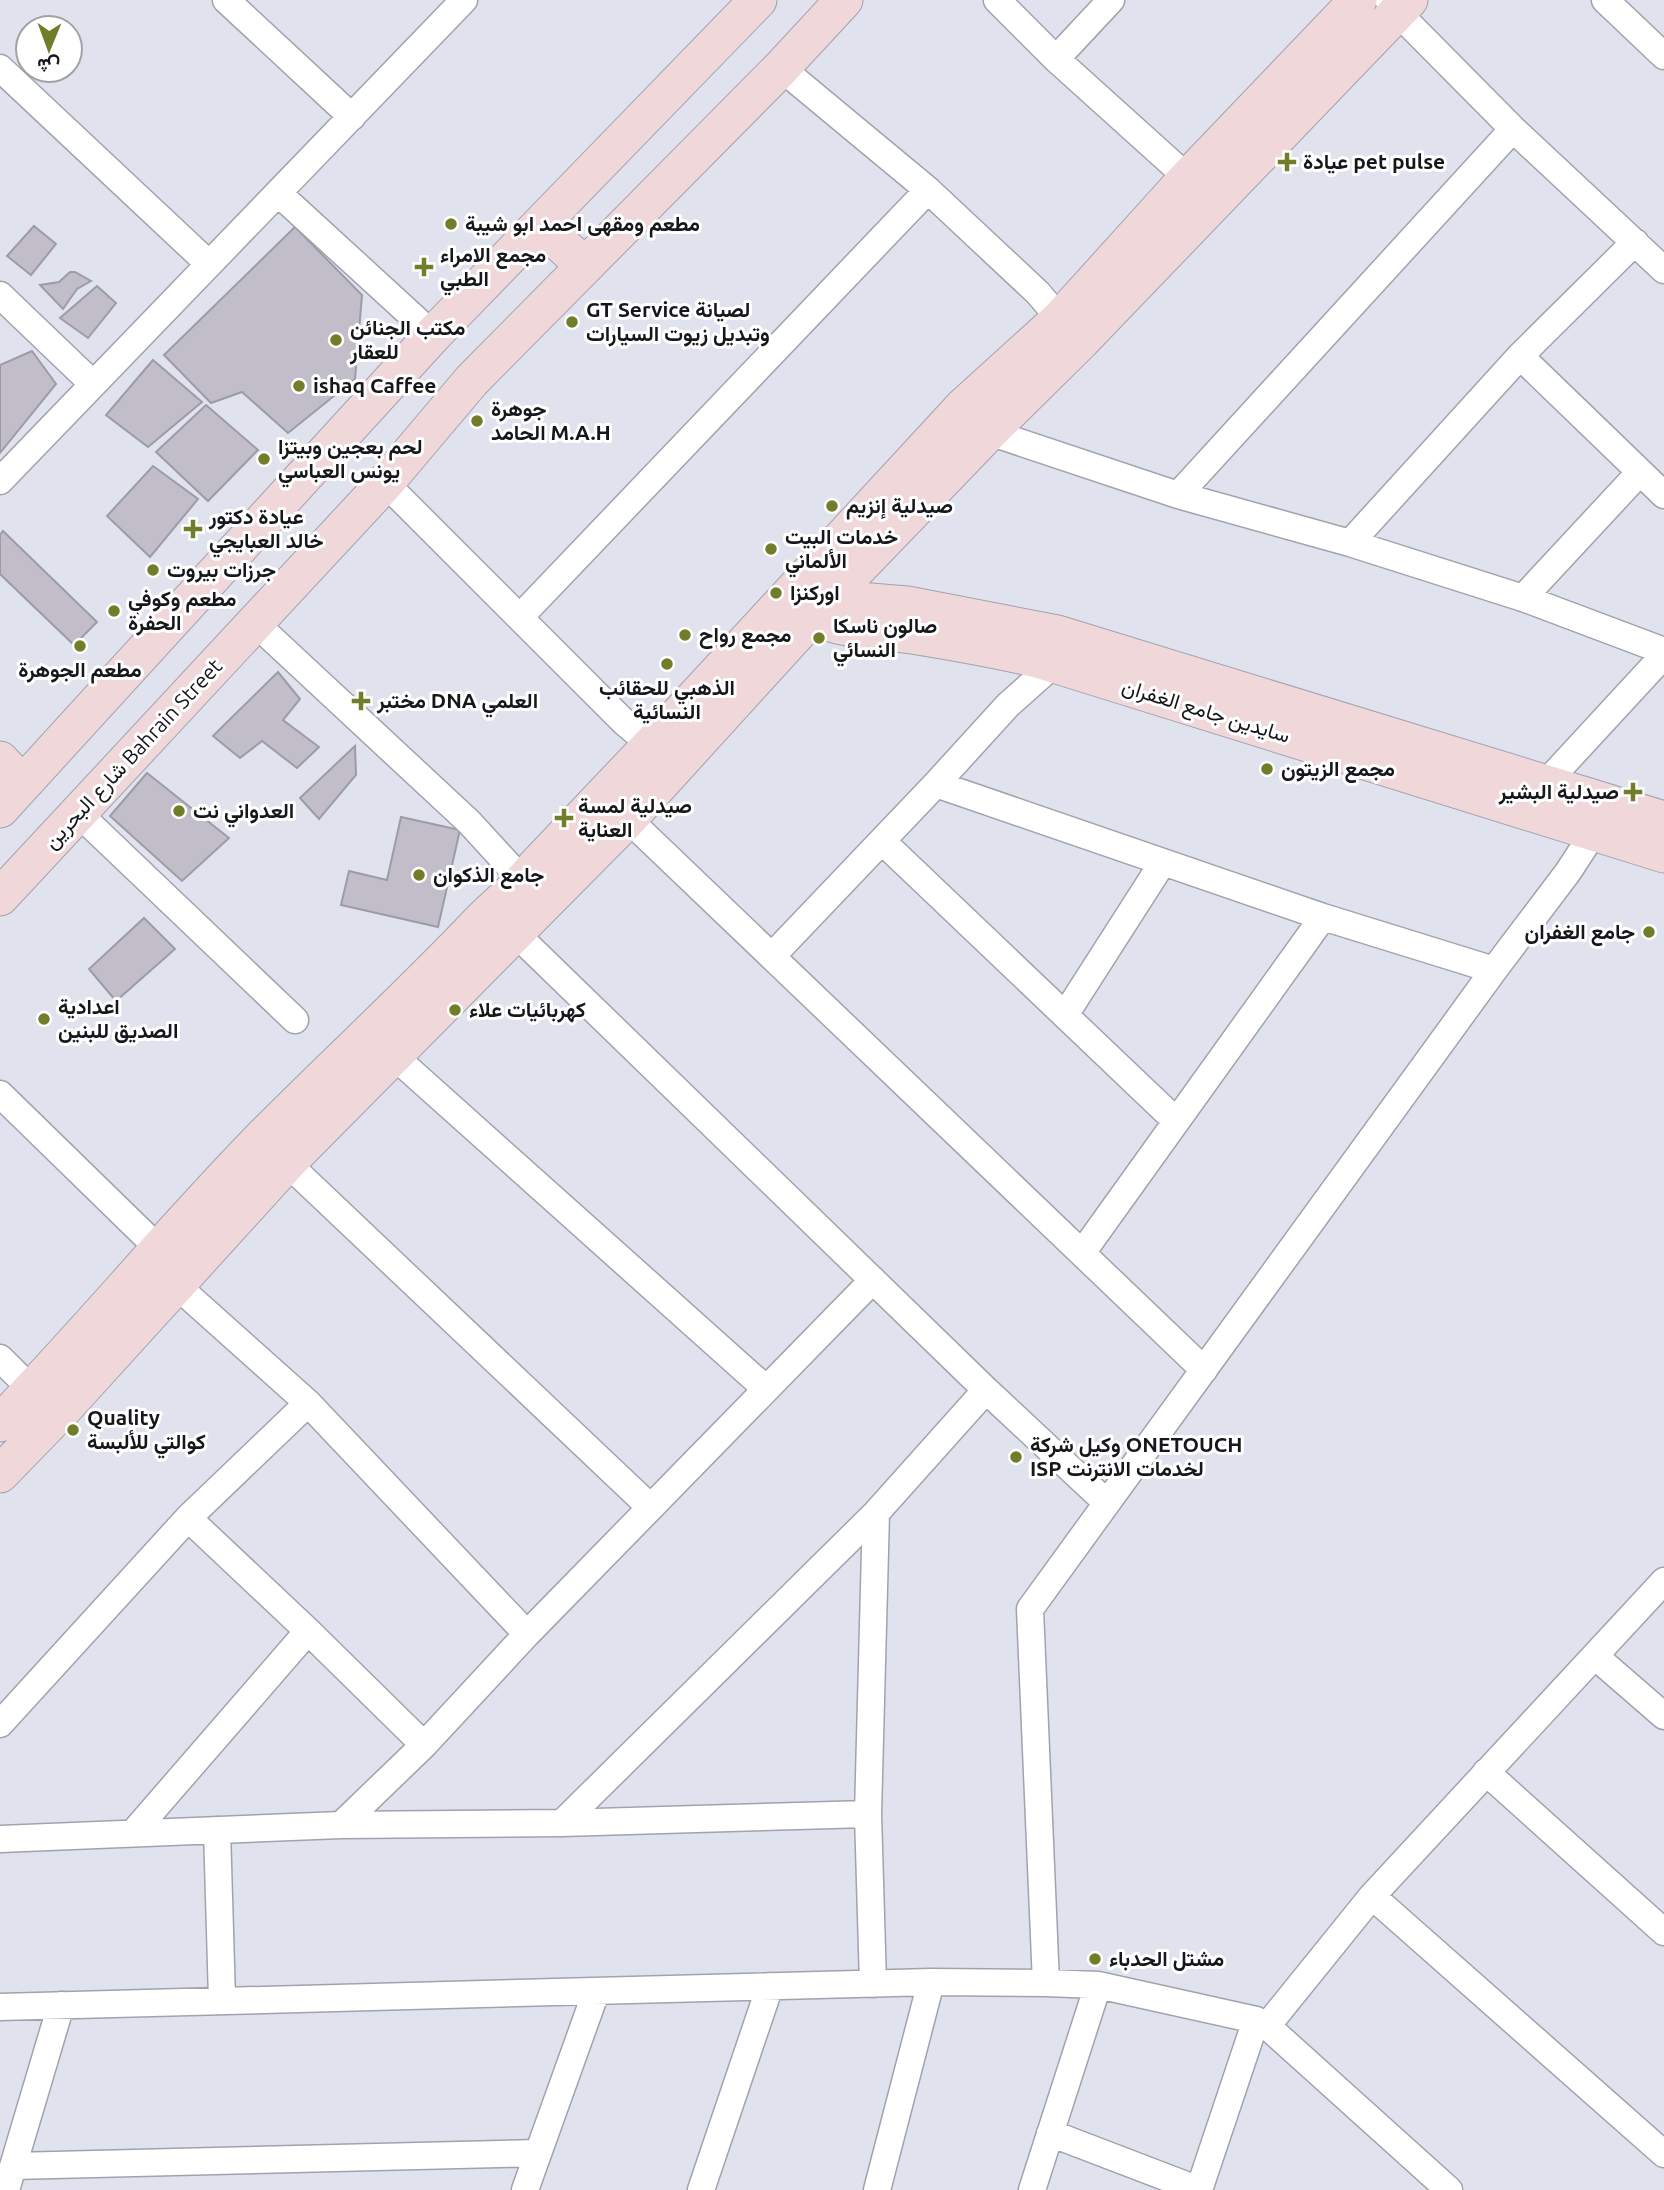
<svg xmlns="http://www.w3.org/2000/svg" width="1664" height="2190" viewBox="0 0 1664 2190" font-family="Ubuntu,Vazirmatn,sans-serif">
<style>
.building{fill:#c1bec9;stroke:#9d9ba5;stroke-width:2}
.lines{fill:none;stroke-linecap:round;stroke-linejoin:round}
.street-casing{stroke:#a0a3ae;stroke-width:29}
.secondary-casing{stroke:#a0a3ae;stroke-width:39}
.street{stroke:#fff;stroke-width:26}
.secondary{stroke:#f0d7d9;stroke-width:37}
.poi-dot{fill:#727d29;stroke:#fff;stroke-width:2.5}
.labels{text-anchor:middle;stroke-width:6;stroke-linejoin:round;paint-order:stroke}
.poi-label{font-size:21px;font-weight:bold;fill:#16171b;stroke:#fff;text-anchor:start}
.street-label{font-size:21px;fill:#16171b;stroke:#fff}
</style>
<rect width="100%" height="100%" fill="#e0e3ee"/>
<!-- building -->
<path class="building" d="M34,226L56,244L31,275L7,256Z
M295,227L362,295L355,379L288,433L242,392L211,403L164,355Z
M70,272H75L91,281L77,289L63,309L40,285L59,282Z
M97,286L116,303L88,338L60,318Z
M32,351L56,384L0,453V365Z
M153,360L202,402L148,447L106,415Z
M206,405L258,450L208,501L156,452Z
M153,466L198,499L150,557L107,516Z
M3,531L97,622L74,645L0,574V535Z
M278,672L300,699L283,720L319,747L297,768L262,741L240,758L213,736Z
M355,746L356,775L319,819L300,798Z
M147,773L229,838L182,881L110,816Z
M401,817L460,830L438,927L341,905L349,871L387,880Z
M144,918L175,949L116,1001L89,969Z"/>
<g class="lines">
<!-- street casing -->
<g class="street-casing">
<path id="street" d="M226,0L352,117
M997,0L1056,59L1188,178
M1388,0L1398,13L1513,129L1664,270
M1605,0L1664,56
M1056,59L1111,0
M0,68L209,264
M781,68L928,190L1038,293L1060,319
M278,193L433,335
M0,295L93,384
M1520,356L1664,495
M989,432L1178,495L1350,543L1523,598L1664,651
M0,481L464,0
M385,483L624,722L651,745
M1178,495L1513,129
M1350,543L1520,356L1635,242
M1523,598L1640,472
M520,617L928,190
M255,623L469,822L524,882
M936,784L1323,917L1494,970
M1545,784L1664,655
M78,813L295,1020
M628,819L1204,1370
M882,841L1176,1121
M515,933L986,1390L1107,1503
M772,956L936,784L1008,705L1054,664
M1065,1015L1163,862
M395,1057L765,1388
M0,1094L160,1250
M287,1163L650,1507
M1082,1253L1323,917
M176,1285L308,1403L527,1634
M0,1358L32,1390
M188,1518L308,1631L424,1745
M1596,1657L1664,1716
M0,1724L188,1518L308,1403
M1486,1772L1664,1932
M562,1823L876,1513L986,1390
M341,1825L424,1745L527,1634L873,1280
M217,1830L222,1999
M133,1833L308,1631
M0,1839L341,1825L562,1823L868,1814
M1372,1896L1664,2154
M1046,1983L1030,1609L1494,970L1568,872L1594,832
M873,1984L868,1814L876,1513
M0,2007L931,1982L1046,1983L1098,1985L1256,2020L1267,2026L1449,2190
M1267,2026L1372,1896L1664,1581
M1050,2133L1199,2190L1256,2020
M13,2166L538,2153
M6,2190L61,2005
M525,2190L596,1992
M701,2190L770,1986
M877,2190L931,1982
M1032,2190L1098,1985"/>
</g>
<!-- secondary casing -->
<g class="secondary-casing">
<path id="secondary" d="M540,225L585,266
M814,585L831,596L846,600L907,605L1057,634L1664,820
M793,603C828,632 869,629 912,635C955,642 998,649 1041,660L1664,854
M0,760L23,784
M0,809L433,335L758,0
M0,897L385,483L472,380L781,68L844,0
M0,1423C90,1330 172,1230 263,1137C334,1065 409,997 478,924C497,904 518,889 535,867L651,745L963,407L1060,319L1182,184L1358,0
M0,1474L66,1406L287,1163L628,819L831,596L989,432L1081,341L1409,0"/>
</g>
<!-- street -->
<use href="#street" class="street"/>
<!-- secondary -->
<use href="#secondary" class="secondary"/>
</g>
<!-- markers -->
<g class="poi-dot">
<path d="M1283.5 151.5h7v7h7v7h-7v7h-7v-7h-7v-7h7z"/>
<circle cx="451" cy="224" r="7"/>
<path d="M420.5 256.5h7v7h7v7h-7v7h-7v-7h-7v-7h7z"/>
<circle cx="572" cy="322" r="7"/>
<circle cx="336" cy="340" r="7"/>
<circle cx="299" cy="386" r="7"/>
<circle cx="477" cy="421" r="7"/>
<circle cx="264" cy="459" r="7"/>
<circle cx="832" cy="506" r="7"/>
<path d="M189.5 518.5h7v7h7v7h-7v7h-7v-7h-7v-7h7z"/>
<circle cx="771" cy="549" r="7"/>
<circle cx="153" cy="570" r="7"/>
<circle cx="776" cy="593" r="7"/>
<circle cx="114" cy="611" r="7"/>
<circle cx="685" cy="635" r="7"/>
<circle cx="819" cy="638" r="7"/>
<circle cx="80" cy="646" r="7"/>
<circle cx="667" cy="664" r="7"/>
<path d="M357.5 690.5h7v7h7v7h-7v7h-7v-7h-7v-7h7z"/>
<circle cx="1267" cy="769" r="7"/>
<path d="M1629.5 781.5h7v7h7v7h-7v7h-7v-7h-7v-7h7z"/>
<circle cx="179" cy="811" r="7"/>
<path d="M560.5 807.5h7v7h7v7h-7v7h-7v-7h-7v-7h7z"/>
<circle cx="419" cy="875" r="7"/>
<circle cx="1649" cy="932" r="7"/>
<circle cx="455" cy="1010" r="7"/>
<circle cx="44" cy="1019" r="7"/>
<circle cx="73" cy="1430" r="7"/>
<circle cx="1016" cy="1457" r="7"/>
<circle cx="1095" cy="1959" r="7"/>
</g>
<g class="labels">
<!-- poi labels -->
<g class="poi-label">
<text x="1303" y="169">عيادة pet pulse</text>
<text x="465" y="231">مطعم ومقهى احمد ابو شيبة</text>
<text x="440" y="262">مجمع الامراء<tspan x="440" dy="24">الطبي</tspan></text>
<text x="586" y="317">GT Service لصيانة<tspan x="586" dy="24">وتبديل زيوت السيارات</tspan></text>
<text x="350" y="335">مكتب الجنائن<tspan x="350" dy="24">للعقار</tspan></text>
<text x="313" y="393">ishaq Caffee</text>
<text x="491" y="416">جوهرة<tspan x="491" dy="24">الحامد M.A.H</tspan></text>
<text x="278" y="454">لحم بعجين وبيتزا<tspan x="278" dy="24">يونس العباسي</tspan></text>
<text x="846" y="513">صيدلية إنزيم</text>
<text x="209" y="524">عيادة دكتور<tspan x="209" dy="24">خالد العبايجي</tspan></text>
<text x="785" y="544">خدمات البيت<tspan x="785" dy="24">الألماني</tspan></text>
<text x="167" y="577">جرزات بيروت</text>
<text x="790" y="600">اوركنزا</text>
<text x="128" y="606">مطعم وكوفي<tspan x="128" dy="24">الحفرة</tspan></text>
<text x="833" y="633">صالون ناسكا<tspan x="833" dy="24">النسائي</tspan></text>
<text x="699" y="642">مجمع رواح</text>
<text x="80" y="677" text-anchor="middle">مطعم الجوهرة</text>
<text x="667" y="695" text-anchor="middle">الذهبي للحقائب<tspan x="667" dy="24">النسائية</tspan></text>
<text x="377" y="708">مختبر DNA العلمي</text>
<text x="1281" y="776">مجمع الزيتون</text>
<text x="1619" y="799" text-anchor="end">صيدلية البشير</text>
<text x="578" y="813">صيدلية لمسة<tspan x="578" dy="24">العناية</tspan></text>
<text x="193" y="818">العدواني نت</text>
<text x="433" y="882">جامع الذكوان</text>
<text x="1635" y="939" text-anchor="end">جامع الغفران</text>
<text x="58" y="1014">اعدادية<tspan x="58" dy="24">الصديق للبنين</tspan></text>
<text x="469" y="1017">كهربائيات علاء</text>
<text x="87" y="1425">Quality<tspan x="87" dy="24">كوالتي للألبسة</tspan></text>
<text x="1030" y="1452">وكيل شركة ONETOUCH<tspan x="1030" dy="24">ISP لخدمات الانترنت</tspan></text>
<text x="1109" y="1966">مشتل الحدباء</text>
</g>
<!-- street labels -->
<g class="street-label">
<text transform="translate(1206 711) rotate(17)" y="7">سايدين جامع الغفران</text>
<text transform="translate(133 754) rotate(-47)" y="7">شارع البحرين Bahrain Street</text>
</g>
</g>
<!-- north arrow -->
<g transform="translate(49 49) rotate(181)"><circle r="33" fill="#ffffff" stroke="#a2a2a4" stroke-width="2"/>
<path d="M0-5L12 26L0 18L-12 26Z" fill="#727d29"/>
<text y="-10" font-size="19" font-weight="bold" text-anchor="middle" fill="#16171b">ش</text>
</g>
</svg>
